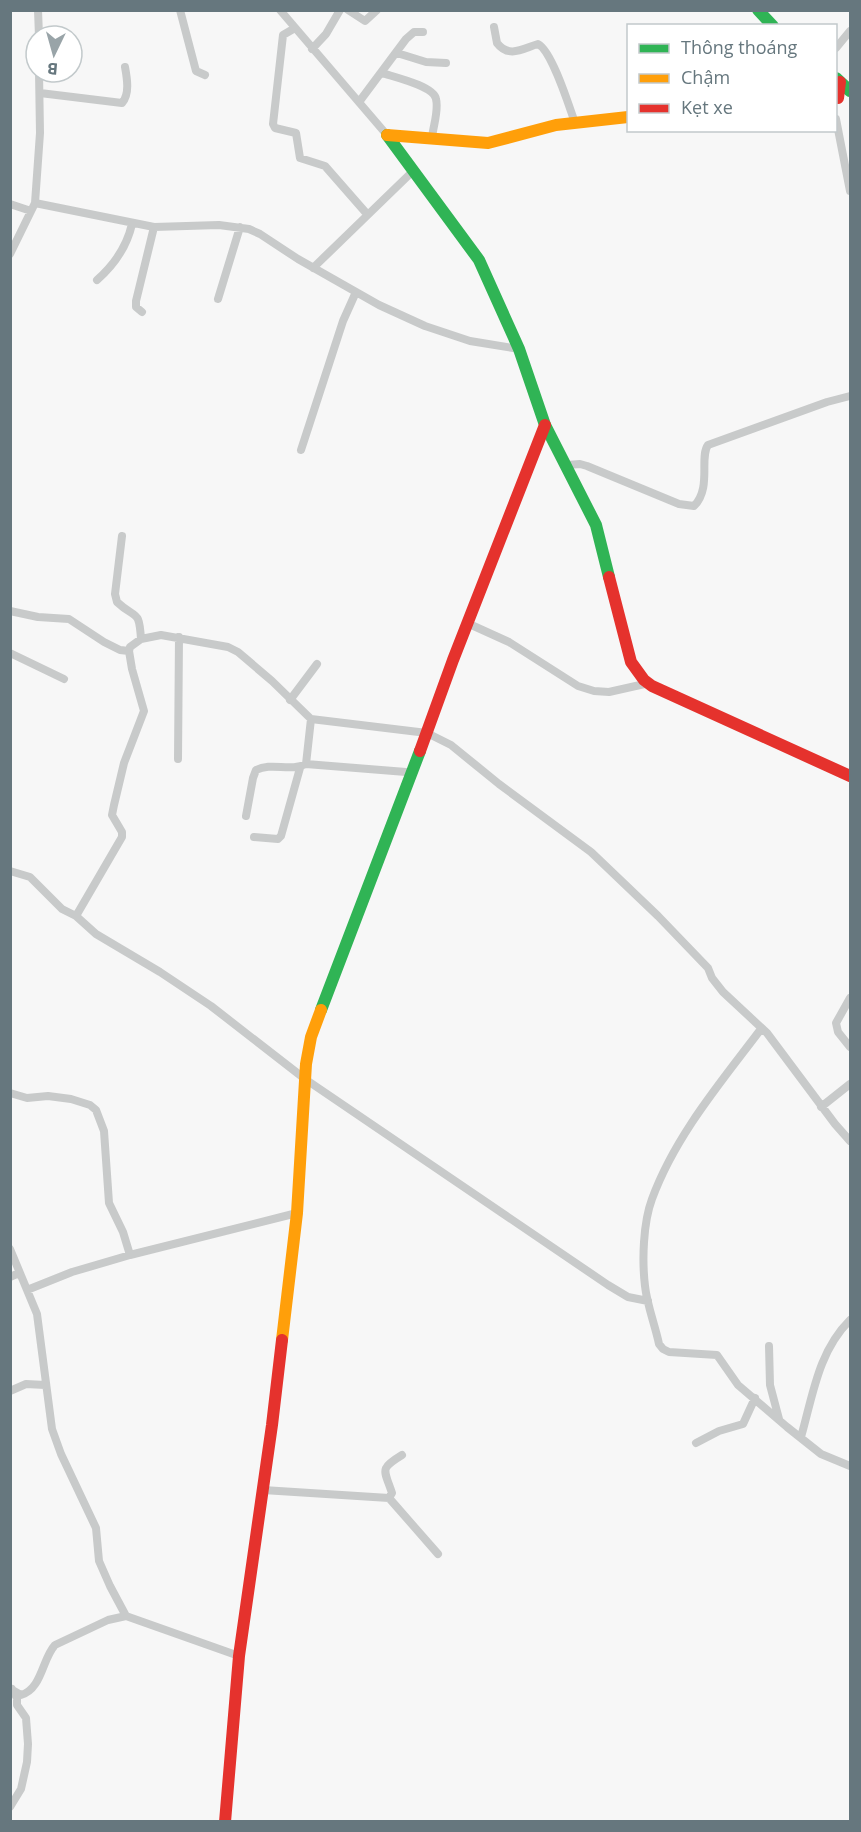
<svg xmlns="http://www.w3.org/2000/svg" width="861" height="1832" viewBox="0 0 861 1832" font-family="'Open Sans',sans-serif">
<style>
.lines{fill:none;stroke-linecap:round;stroke-linejoin:round}
.street{stroke:#c8caca;stroke-width:8}
.fast{stroke:#30b455;stroke-width:12}
.slow{stroke:#ff9f0a;stroke-width:12}
.jam{stroke:#e5322d;stroke-width:12}
</style>
<rect width="100%" height="100%" fill="#f7f7f7"/>
<g class="lines">
<!-- street -->
<path class="street" d="M38,10L39,36
M180,10L196,71L205,75
M280,10L387,135
M348,10L365,21L377,10
M494,27L497,43C509,59 524,48 538,44C552,51 569,106 575,123
M295,28L283,35L273,124L275,128L296,133L300,158L325,166L367,214
M836,48L850,31
M312,49L326,34L340,10
M397,53L426,62L446,63
M382,73C394,77 434,86 436,99C439,111 433,126 432,138
M40,93L122,103C130,94 127,78 125,67
M359,102L406,39L414,32H423
M836,119L850,191
M35,203L154,227L219,225L249,229L260,234L298,259L379,305L425,326L470,341L519,349
M10,204L31,211
M10,254L35,203L40,133L39,72
M313,268L412,172
M97,280C114,265 127,246 132,224
M218,299L240,227
M142,312L136,307V301L154,227
M301,450L343,321L356,292
M567,465L580,464L587,466L679,504L694,506C712,488 699,457 708,445L827,402L850,396
M122,536L115,594L117,602C136,620 139,608 141,639
M10,611L38,617L69,619L104,642L120,650L129,651
M467,623L509,642L578,686L594,691L609,692L649,683
M10,653L64,679
M290,700L317,664
M178,759L179,637
M306,764L406,772L412,775
M246,816L253,778L256,770C272,762 290,772 306,764L311,719
M254,837L278,839L281,836L300,768
M10,871L30,877L62,909L76,916L96,934L160,972L211,1006L305,1079L608,1285L628,1297L648,1301
M76,916L122,837V832L112,815L114,805L124,763L144,711L132,669L129,651L130,647L141,639L161,635L228,647L238,652L272,681L311,719L427,733L451,745L499,784L591,852L658,916L708,968L712,978L723,992L767,1033L835,1124L850,1141
M850,998L836,1023L838,1032L850,1047
M761,1029C721,1082 675,1136 652,1199C643,1223 642,1261 645,1286C647,1305 655,1325 659,1344L663,1349L669,1352L717,1355L738,1385L787,1427L821,1454L850,1466
M10,1093L27,1098L48,1096L71,1099L90,1105L96,1110L104,1131L109,1203L123,1232L130,1255
M821,1107L850,1084
M10,1249L37,1314L52,1429L61,1454L96,1528L99,1561L110,1586L126,1616L239,1656
M10,1277L19,1273
M27,1290L72,1272L130,1255L297,1213
M769,1346L770,1385L779,1419
M10,1391L26,1384L45,1385
M801,1437C813,1395 818,1352 850,1320
M696,1443L719,1431L743,1424L755,1398
M263,1490L389,1498L438,1554
M389,1498L392,1493C384,1469 379,1469 402,1455
M14,1691L21,1695C42,1689 42,1659 55,1645L108,1620L126,1616
M10,1807L21,1789L27,1762L28,1744L26,1718L17,1705V1698L12,1689"/>
<!-- fast -->
<path class="fast" d="M758,10L773,26
M836,78L850,91
M387,135L479,260L519,349L545,425L596,525L609,577
M321,1010L420,751"/>
<!-- slow -->
<path class="slow" d="M387,135L488,143L556,125L628,117
M282,1340L297,1213L306,1064L311,1037L321,1010"/>
<!-- jam -->
<path class="jam" d="M838,98L840,82
M609,577L631,662L644,680L652,686L850,776
M420,751L453,660L545,425
M225,1822L239,1656L272,1425L282,1340"/>
</g>
<!-- border -->
<rect width="861" height="1832" fill="none" stroke="#66777e" stroke-width="24"/>
<!-- legend -->
<rect x="627" y="24" width="210" height="108" fill="#ffffff" stroke="#c2c9cb" stroke-width="1.5"/>
<rect x="639" y="44" width="30" height="9" fill="#30b455" stroke="#c2c9cb" stroke-width="1.5"/>
<text x="681" y="54" font-size="18" fill="#66777e">Thông thoáng</text>
<rect x="639" y="74" width="30" height="9" fill="#ff9f0a" stroke="#c2c9cb" stroke-width="1.5"/>
<text x="681" y="84" font-size="18" fill="#66777e">Chậm</text>
<rect x="639" y="104" width="30" height="9" fill="#e5322d" stroke="#c2c9cb" stroke-width="1.5"/>
<text x="681" y="114" font-size="18" fill="#66777e">Kẹt xe</text>
<!-- north arrow -->
<g transform="translate(54 54) rotate(185)"><circle r="28" fill="#ffffff" stroke="#c2c9cb" stroke-width="1.5"/>
<path d="M0-4.5L10 22L0 15L-10 22Z" fill="#99a4a8"/>
<text y="-9" font-size="16" font-weight="bold" text-anchor="middle" fill="#66777e">B</text>
</g>
</svg>
